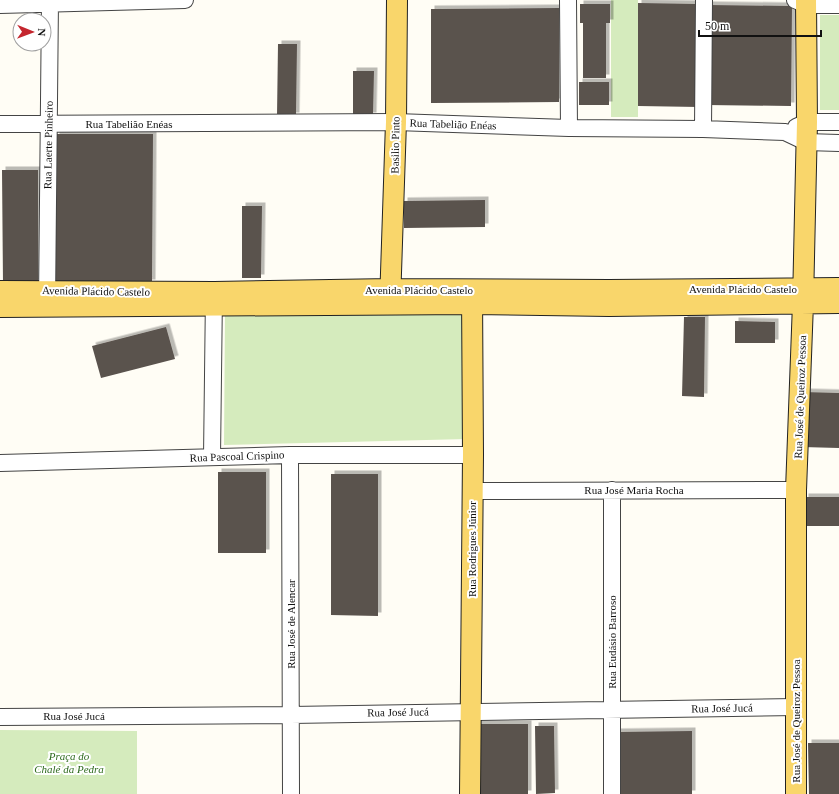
<svg xmlns="http://www.w3.org/2000/svg" width="839" height="794" viewBox="0 0 839 794" font-family="Georgia,serif">
<style>
.green{fill:#d5ebbd}
.building{fill:#5a524d;filter:url(#shadow)}
.lines{fill:none;stroke-linecap:round;stroke-linejoin:round}
.minor-casing{stroke:#444;stroke-width:18}
.major-casing{stroke:#222;stroke-width:22}
.minor{stroke:#fff;stroke-width:16}
.major{stroke:#f9d66b;stroke-width:20}
.labels{text-anchor:middle;stroke-width:4;stroke-linejoin:round;paint-order:stroke}
.street-label{font-size:11px;fill:#111;stroke:#fff}
.park-label{font-size:11px;font-style:italic;fill:#2f6b1f;stroke:#fff}
</style>
<defs>
<filter id="shadow"><feDropShadow dx="3.5" dy="-3.5" stdDeviation="0" flood-color="#0004"/></filter>
</defs>
<rect width="100%" height="100%" fill="#fffdf5"/>
<!-- green -->
<path class="green" d="M611,0H638V117H611Z
M820,15H839V110H820Z
M225,313H467V439L224,445Z
M0,730L137,731V794H0Z"/>
<!-- building -->
<path class="building" d="M638,3L699,4V107L638,106Z
M580,4H610V23H606V78H583V23H580Z
M708,5L792,6L791,106L707,105Z
M559,8V102L431,103V9Z
M278,44H297L296,116H277Z
M353,71H374L373,116H353Z
M579,82H609V105H579Z
M56,134H153L152,283L56,281Z
M2,170H38V283H3Z
M485,200V227L404,228V201Z
M242,206H262L261,278H242Z
M684,317H705L704,397L682,396Z
M735,321L775,322V343H735Z
M166,327L175,359L101,378L92,346Z
M803,392L839,393V448L802,447Z
M218,472H266V553H218Z
M331,474H378V616L331,615Z
M805,497H839V526H805Z
M473,724H528V794H473Z
M535,726H554L555,793L536,794Z
M692,731V794H616V732Z
M808,743H839V794H809Z"/>
<g class="lines">
<!-- minor casing -->
<g class="minor-casing">
<path id="minor" d="M568,0L569,128
M795,0L807,5H839
M0,5L185,0
M0,124L396,122L569,128L703,129L785,132L806,142L839,143
M796,127L807,122H839
M703,129L704,0
M47,302L50,0
M290,455L291,794
M212,457L214,293
M0,463L290,455H473
M612,490V794
M472,491L796,490
M0,717L291,715L796,707"/>
</g>
<!-- major casing -->
<g class="major-casing">
<path id="major" d="M0,291L214,292L391,289L609,290L839,288
M390,303L396,122L397,0
M0,307L472,304L609,306L839,303
M470,794L473,455L472,292
M796,794V490L803,303L807,122L806,0"/>
</g>
<!-- minor -->
<use href="#minor" class="minor"/>
<!-- major -->
<use href="#major" class="major"/>
</g>
<g class="labels">
<!-- street labels -->
<g class="street-label">
<text x="129" y="128">Rua Tabelião Enéas</text>
<text transform="translate(453 124) rotate(2)" y="4">Rua Tabelião Enéas</text>
<text transform="translate(48 145) rotate(-89)" y="4">Rua Laerte Pinheiro</text>
<text transform="translate(395 145) rotate(-89)" y="4">Basilio Pinto</text>
<text x="743" y="293">Avenida Plácido Castelo</text>
<text x="419" y="294">Avenida Plácido Castelo</text>
<text transform="translate(96 291) rotate(1)" y="4">Avenida Plácido Castelo</text>
<text transform="translate(800 397) rotate(-88)" y="4">Rua José de Queiroz Pessoa</text>
<text transform="translate(237 456) rotate(-2)" y="4">Rua Pascoal Crispino</text>
<text x="634" y="494">Rua José Maria Rocha</text>
<text transform="translate(472 549) rotate(-90)" y="4">Rua Rodrigues Júnior</text>
<text transform="translate(291 624) rotate(-90)" y="4">Rua José de Alencar</text>
<text transform="translate(612 642) rotate(-90)" y="4">Rua Eudásio Barroso</text>
<text transform="translate(722 708) rotate(-1)" y="4">Rua José Jucá</text>
<text transform="translate(398 712) rotate(-1)" y="4">Rua José Jucá</text>
<text x="74" y="720">Rua José Jucá</text>
<text transform="translate(796 721) rotate(-90)" y="4">Rua José de Queiroz Pessoa</text>
</g>
<!-- park labels -->
<g class="park-label">
<text x="69" y="760">Praça do<tspan x="69" dy="13">Chalé da Pedra</tspan></text>
</g>
</g>
<!-- north arrow -->
<g transform="translate(32 32) rotate(91)"><circle r="19" fill="#ffffff" stroke="#a0a0a0"/>
<path d="M0-3L7 15L0 10L-7 15Z" fill="#c4262e"/>
<text y="-6" font-size="11" font-weight="bold" text-anchor="middle" fill="#111111">N</text>
</g>
<!-- scale -->
<path d="M699 30v6h122v-6" fill="none" stroke="#111111" stroke-width="2"/>
<text x="705" y="30" font-size="12" fill="#111111" stroke="#ffffff" stroke-width="3" paint-order="stroke">50 m</text>
</svg>
